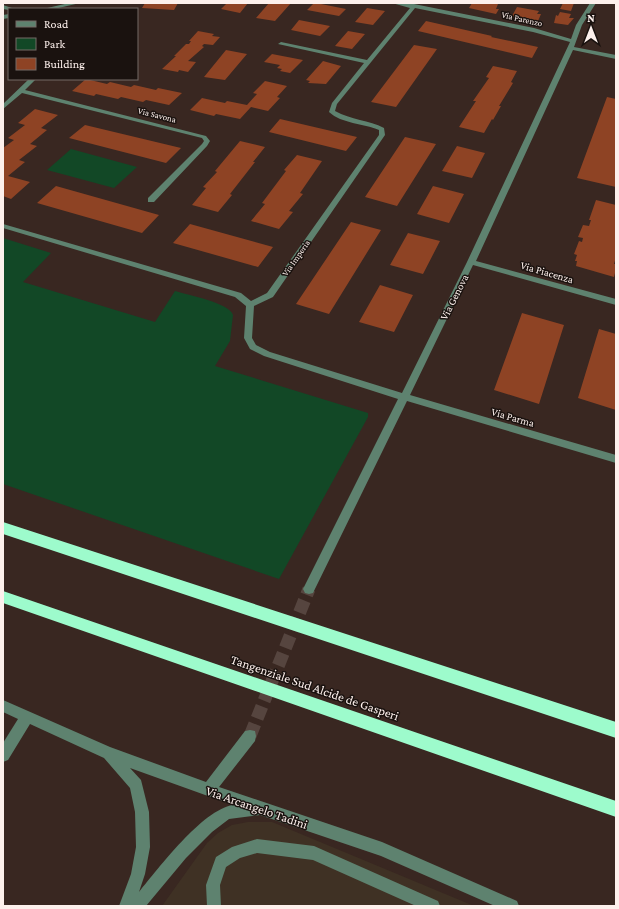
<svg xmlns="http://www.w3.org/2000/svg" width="619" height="909" viewBox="0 0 619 909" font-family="'Crimson Pro',serif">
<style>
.commercial{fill:#3f3124}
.green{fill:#124826}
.building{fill:#8e4324}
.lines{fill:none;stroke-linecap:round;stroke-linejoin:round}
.minor-tunnel{stroke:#56453f;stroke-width:13;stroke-dasharray:13 6;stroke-linecap:butt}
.minor{fill:#5e826f;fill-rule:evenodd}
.highway{fill:#9dfbcc;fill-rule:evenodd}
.labels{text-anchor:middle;stroke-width:3;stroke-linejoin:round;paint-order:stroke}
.far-street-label{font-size:9px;fill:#fdf0ec;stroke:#1a120f}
.street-label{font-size:11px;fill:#fdf0ec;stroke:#1a120f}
.near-street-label{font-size:13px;fill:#fdf0ec;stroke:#1a120f}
</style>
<rect width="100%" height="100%" fill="#392721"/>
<!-- commercial -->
<path class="commercial" d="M248,822H272L474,906H162L207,843L218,833L232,825Z"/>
<!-- green -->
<path class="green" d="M71,149L137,167L114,188L47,170Z
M3,238L51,253L23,282L155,322L175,291C188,295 230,303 233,315L230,341L215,366L368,413V417L279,579L3,484Z"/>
<!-- building -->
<path class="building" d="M145,3H178L174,10L142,8Z
M227,3H248L240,13L221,9Z
M269,3H291L275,21L256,18Z
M314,3H316L346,9L339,16L307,10Z
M472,3L498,4L496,9H499L496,14L469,8Z
M563,3H574L571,11L560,9Z
M517,7L539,11L537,14H541L538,21L512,16Z
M367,8L385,11L373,25L355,22Z
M560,12L571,14L569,18H574L568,25L554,23L556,15L558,16Z
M299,20L330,26L320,36L291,30Z
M426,21L492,36L491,37L538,47L532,58L418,31Z
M198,31L214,34L212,36L220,37L213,45L204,44L202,46L204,47L188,61L196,62L188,72L179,70L178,72L162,69L176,56H174L186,44H189L191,41H189Z
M348,31L365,34L352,49L335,46Z
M414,45L437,49L396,107L371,102Z
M226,50L247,54L225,80L204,77Z
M272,54L303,60L290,73L280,71L282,69L277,68L280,65L264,62Z
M323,61L341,66L326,84L308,83L310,81L306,80Z
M493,66L517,71L511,82L513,83L499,106H501L493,120L492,119L484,133L459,127L476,101H473L489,78L486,77Z
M86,79L107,84L110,82L131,87L134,85L156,90L158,88L182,93L169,105L146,100L143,102L121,97L118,99L96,94L94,96L72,91Z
M265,81L287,86L277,97L280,98L268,111L251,107L240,119L216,114L214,116L190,110L202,98L225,103L227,101L247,105L257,94L253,93Z
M607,97L616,99V187L577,178Z
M35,109L58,115L41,128L47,130L30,144L37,146L19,160L25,162L8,176L30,182L11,199L3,196V148L14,140L8,138L25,125L18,123Z
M280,119L357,137L346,151L269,132Z
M85,125L181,148L166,163L69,138Z
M405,137L436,144L397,206L365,197Z
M240,141L265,147L253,162H255L230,194L232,195L218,212L192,205L206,188L203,187L217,172L215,171Z
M457,146L485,153L472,178L442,171Z
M297,155L322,161L300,193L303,194L289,211L293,212L279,229L251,221L265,204L262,203L286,171L284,170Z
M56,186L159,215L142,233L37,203Z
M433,186L464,194L449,223L417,214Z
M596,200L616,205V257L614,264H616V269L614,277L576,266L577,261H575L577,255L574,254L579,241L582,242L583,238L578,237L583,225L589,226L591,220H589Z
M351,222L381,230L329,314L296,304Z
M190,224L273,247L258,267L173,243Z
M408,233L440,241L423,274L390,265Z
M380,285L413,295L394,332L359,322Z
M522,313L564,325L539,404L494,390Z
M599,329L616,334V410L578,398Z"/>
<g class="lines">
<!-- minor-tunnel -->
<path class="minor-tunnel" d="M250,736L309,589"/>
<!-- minor -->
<path class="minor" d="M69,3H80L54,9H43Z
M392,3L414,4L534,28L571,39L576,25L590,3H596L582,25L574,47L616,55V59L573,50L476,261L616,299V305L473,265L410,395L616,455V463L407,401L313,593L309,594L305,593L303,589L398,399L264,356L250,349L244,338L246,306L235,297L3,228V224L241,293L251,301L267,293L379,135V130C363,123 342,124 329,112L332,103L364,63L278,44L281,42L367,60L410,8ZM415,8L533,32L570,42L467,262L402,393L270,352L256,345L252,338L254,306L273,297L385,135L384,128C369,120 351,120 335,111L337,104Z
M3,5L12,8L13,9H9V10L3,9Z
M9,14V18L3,19V15Z
M29,79H36L25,90L206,136L210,141L207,146L154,202H148V198L202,144L204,141L202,138L22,93L3,109V104Z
M3,700L110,747L206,782L245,731L250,730L255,731L256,736L255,741L219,787L382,842L517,901L519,906H495L381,856L260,815L229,819L212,832L186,858L146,906H119L131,874L136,847L135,812L130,788L104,758L30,724L8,760L3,762V743L18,719L3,712ZM130,768L233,805C202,810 159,868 139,892L145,874L150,847L149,812L141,780Z
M257,839L314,846L438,901L440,906H416L313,860L257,853L240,858L226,867L220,885L221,906H207L206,885L216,857L232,847Z"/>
<!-- highway -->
<path class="highway" d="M3,522L616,722V738L3,534Z
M3,591L616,801V817L3,603Z"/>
</g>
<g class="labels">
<!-- far-street labels -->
<g class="far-street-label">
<text transform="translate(522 19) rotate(13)" y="3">Via Parenzo</text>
<text transform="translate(157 115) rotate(14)" y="3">Via Savona</text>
<text transform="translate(296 258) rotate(-55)" y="3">Via Imperia</text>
</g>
<!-- street labels -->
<g class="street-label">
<text transform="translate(547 272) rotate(16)" y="4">Via Piacenza</text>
<text transform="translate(454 297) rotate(-63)" y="4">Via Genova</text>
<text transform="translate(513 417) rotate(16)" y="4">Via Parma</text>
</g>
<!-- near-street labels -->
<g class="near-street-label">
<text transform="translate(315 687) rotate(19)" y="5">Tangenziale Sud Alcide de Gasperi</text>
<text transform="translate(257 807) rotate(19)" y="5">Via Arcangelo Tadini</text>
</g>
</g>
<!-- border -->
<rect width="619" height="909" fill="none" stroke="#fdf0ec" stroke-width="8"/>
<!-- legend -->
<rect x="8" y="8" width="130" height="72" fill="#1a120f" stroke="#756b67"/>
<rect x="16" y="21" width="20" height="6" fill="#5e826f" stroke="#756b67"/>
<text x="44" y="28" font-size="12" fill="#fdf0ec">Road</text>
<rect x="16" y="38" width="20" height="12" fill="#124826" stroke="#756b67"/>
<text x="44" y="48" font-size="12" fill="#fdf0ec">Park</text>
<rect x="16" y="58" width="20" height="12" fill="#8e4324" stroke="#756b67"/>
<text x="44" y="68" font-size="12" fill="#fdf0ec">Building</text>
<!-- north arrow -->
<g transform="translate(591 28)" stroke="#1a120f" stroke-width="3" paint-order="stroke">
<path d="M0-3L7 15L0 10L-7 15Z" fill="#fdf0ec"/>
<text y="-6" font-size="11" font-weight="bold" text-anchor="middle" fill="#fdf0ec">N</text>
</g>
</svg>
